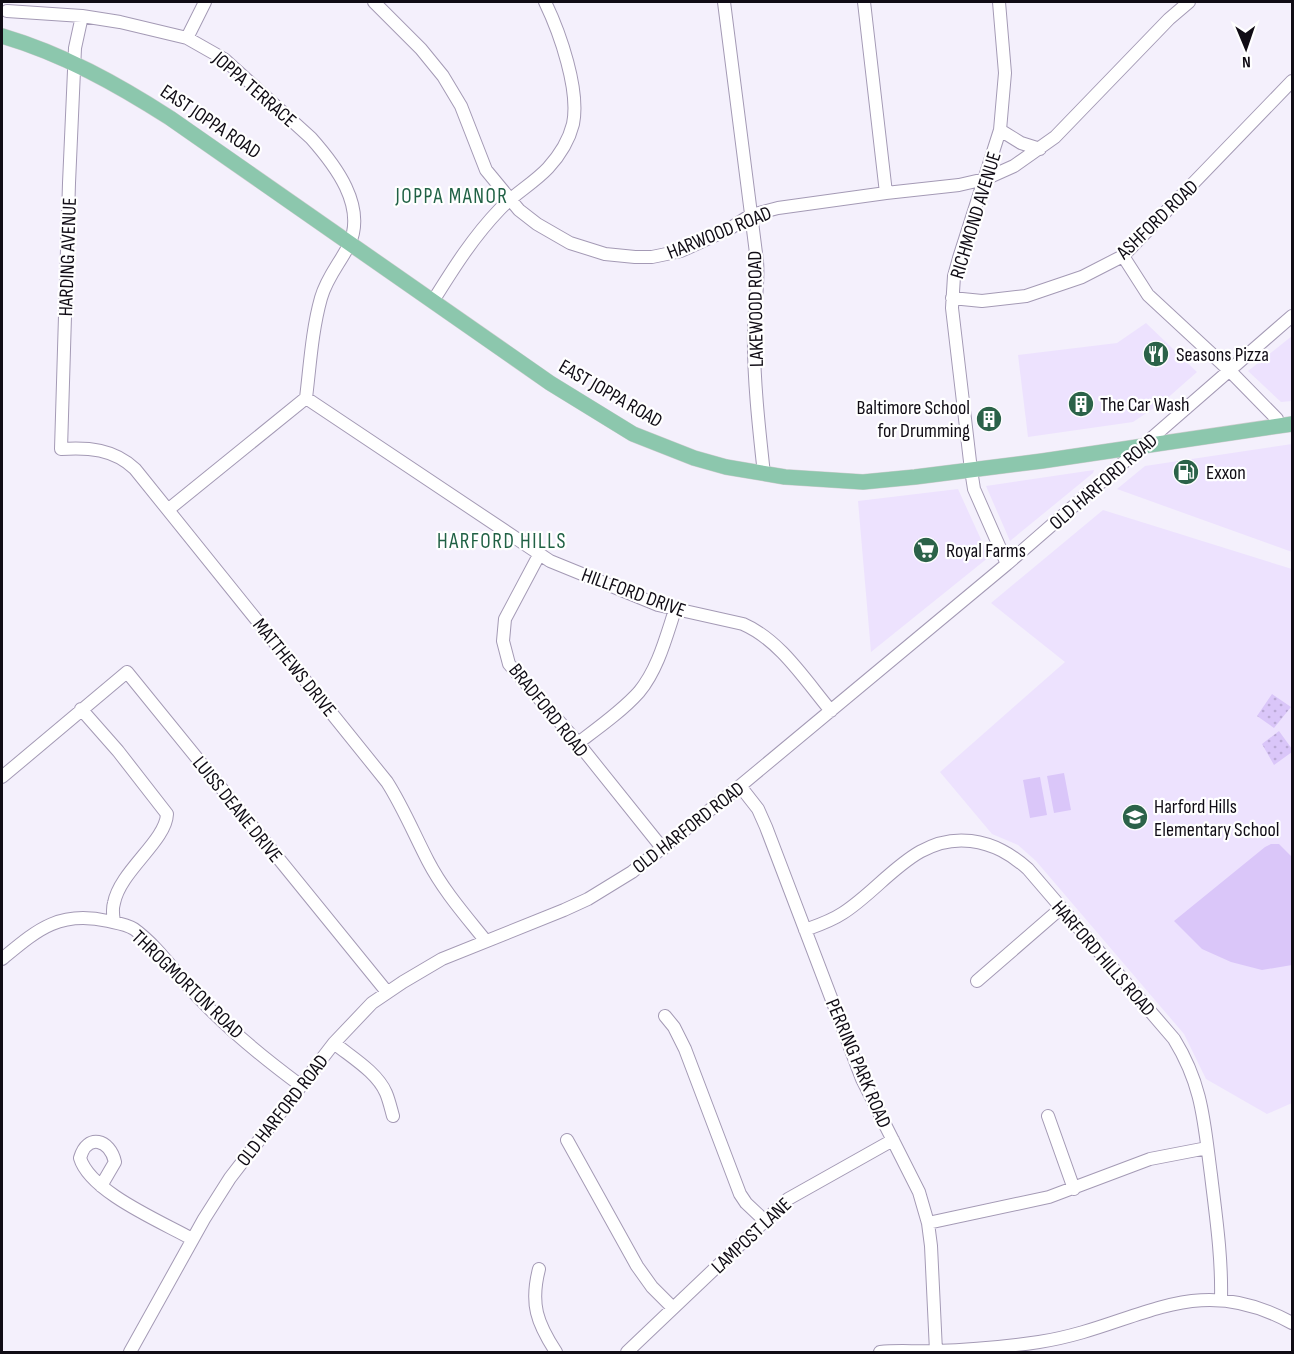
<svg xmlns="http://www.w3.org/2000/svg" width="1294" height="1354" viewBox="0 0 1294 1354" font-family="'Sofia Sans Condensed',sans-serif">
<style>
.built{fill:#ede2fe}
.green{fill:#dac6f9}
.park{fill:url(#park-dots)}
.lines{fill:none;stroke-linecap:round;stroke-linejoin:round}
.minor-casing{stroke:#a49ab5;stroke-width:14}
.major-casing{stroke:#cfced0;stroke-width:16}
.minor{stroke:#fff;stroke-width:12}
.major{stroke:#8cc7ad;stroke-width:15}
.labels{text-anchor:middle;stroke-width:4.5;stroke-linejoin:round;paint-order:stroke}
.street-label{font-size:20px;fill:#100c15;stroke:#fff}
.poi-label{font-size:20px;fill:#100c15;stroke:#fff;text-anchor:start}
.neighbourhood-label{font-size:21px;letter-spacing:1.5px;fill:#206145;stroke:#fff}
</style>
<defs>
<pattern id="park-dots" width="8" height="8" patternUnits="userSpaceOnUse" patternTransform="scale(1.5)"><rect width="8" height="8" fill="#dac6f9"/><path d="M2 2h.1M6 6h.1" fill="none" stroke="#baa9d5" stroke-width="1.8" stroke-linecap="round"/></pattern>
</defs>
<rect width="100%" height="100%" fill="#f4f0fc"/>
<!-- built -->
<path class="built" d="M1146,323L1197,372L1163,402L1133,422L1028,437L1018,355L1117,343Z
M1292,336V401L1281,402L1248,371Z
M1292,444V552L1117,489L1145,466Z
M1094,470L1093,473L1010,541L986,486Z
M958,489L989,557L871,652L858,501Z
M1103,510L1292,569V1103L1267,1114L1206,1079L1184,1034L1036,861L1018,845L992,834L940,772L1065,662L991,603Z"/>
<!-- green -->
<path class="green" d="M1064,773L1071,810L1054,813L1047,776Z
M1040,777L1047,815L1030,818L1023,780Z
M1271,844H1279L1292,857V965L1262,970L1231,962L1202,949L1174,921L1265,847Z"/>
<!-- park -->
<path class="park" d="M1272,694L1291,707L1274,728L1257,716Z
M1279,731L1292,749V752L1274,765L1262,744Z"/>
<g class="lines">
<!-- minor casing -->
<g class="minor-casing">
<path id="minor" d="M374,2L421,49L443,76L461,106L486,170L519,210L537,224L570,243L605,254L635,257H652L681,251L729,229L751,215L778,208L886,193L959,185L985,179L1014,166L1055,137L1169,19L1189,2
M724,2L757,261C759,285 754,307 754,331C753,375 759,429 764,474
M864,2L886,193
M999,2L1005,73L1000,130L959,258L954,276L952,308L971,470L974,489L1007,564
M7,11L82,16L120,22L187,38L224,59L311,138C335,165 367,206 349,245C340,263 327,277 321,298C312,330 310,365 306,398L169,509
M82,16L75,48L69,183L61,449C88,447 114,449 135,469L387,782C403,807 414,834 428,861C443,890 465,915 485,940
M187,38L205,2
M1000,130L1021,143L1040,149
M1123,256L1148,295L1230,371L1277,419L1278,426
M952,298L982,301L1026,296L1082,277L1123,256L1292,81
M433,301C453,269 473,237 500,209C514,194 534,183 548,168C559,156 569,140 573,124C580,90 560,33 545,2
M306,398L550,561L658,605L743,624C780,640 805,680 831,711
M539,555L505,619L503,641L509,664L578,743L663,849
M81,709L118,751L167,814C166,841 120,871 114,903C112,909 113,916 114,922
M578,743C598,728 622,711 639,692C658,669 666,637 675,610
M2,777L127,672L387,992
M740,786L758,809L766,827L862,1079L919,1192L928,1223L931,1246L936,1351
M805,930C819,925 831,921 843,913C885,886 915,834 971,841C994,844 1011,854 1028,869L1174,1039C1203,1086 1204,1123 1211,1175C1216,1217 1222,1257 1221,1299
M2,959C37,930 59,910 108,921C117,923 126,924 134,929C159,947 178,977 200,999C230,1031 265,1059 300,1085
M977,981L1060,909
M665,1016L674,1027L685,1049L740,1194L746,1203L765,1221
M334,1043C351,1057 377,1072 386,1093C389,1100 391,1109 393,1116
M1048,1116L1074,1189
M567,1140L637,1266L652,1287L673,1308
M101,1186L115,1162C110,1139 87,1133 80,1158C90,1192 162,1222 192,1239
M928,1223L1049,1197L1150,1159L1207,1148
M539,1269C530,1304 537,1323 556,1352
M130,1352L204,1219L230,1178L334,1043L372,1003L403,982L442,959L564,910L588,899L632,872L740,786L1007,564L1292,316
M627,1352L788,1199L893,1140
M880,1352C898,1350 917,1352 935,1351C970,1350 1005,1347 1039,1342C1137,1327 1192,1268 1292,1323"/>
</g>
<!-- major casing -->
<g class="major-casing">
<path id="major" d="M2,36C63,54 117,84 170,118L550,383L633,434L694,458L726,467L785,477L863,482L915,477L1042,461L1292,424"/>
</g>
<!-- minor -->
<use href="#minor" class="minor"/>
<!-- major -->
<use href="#major" class="major"/>
</g>
<!-- icons -->
<defs>
<g id="restaurant-disc" transform="scale(1.35)"><circle r="9.5" fill="#2b6249" stroke="#fff"/><path d="M-5-6h1v4h1v-4h1v4h1v-4h1v5L-1.5 .5V6h-2V.5L-5-1ZM5-6V6H3V1.5H1.5Q1.5-4 5-6Z" fill="#fff"/></g>
<g id="building-disc" transform="scale(1.35)"><circle r="9.5" fill="#2b6249" stroke="#fff"/><path d="M-4-6H4V6H1V3H-1V6H-4ZM-2.5-4.3h1.7v1.8h-1.7ZM.8-4.3h1.7v1.8H.8ZM-2.5-1h1.7V.8h-1.7ZM.8-1h1.7V.8H.8Z" fill="#fff"/></g>
<g id="fuel-disc" transform="scale(1.35)"><circle r="9.5" fill="#2b6249" stroke="#fff"/><path d="M-5.5-6h7V0h2V4h1.3V-2.5L3-4.5l.8-.8L6-3V5H2.5V1h-1V6h-7ZM-4.2-4.7v3.2H.2V-4.7Z" fill="#fff"/></g>
<g id="supermarket-disc" transform="scale(1.35)"><circle r="9.5" fill="#2b6249" stroke="#fff"/><path d="M-6-5.5h2.5l.6 2H6L4.5 2H-2.5L-4.4-4H-6ZM-1.5 3.2a1.3 1.3 0 1 0 .1 0ZM3 3.2a1.3 1.3 0 1 0 .1 0Z" fill="#fff"/></g>
<g id="school-disc" transform="scale(1.35)"><circle r="9.5" fill="#2b6249" stroke="#fff"/><path d="M0-5L7-2L0 1L-7-2ZM-4 1L0 2.5L4 1V4Q0 6-4 4Z" fill="#fff"/></g>
</defs>
<g fill-rule="evenodd">
<use href="#restaurant-disc" x="1156" y="354"/>
<use href="#building-disc" x="1081" y="404"/>
<use href="#building-disc" x="989" y="419"/>
<use href="#fuel-disc" x="1186" y="472"/>
<use href="#supermarket-disc" x="926" y="550"/>
<use href="#school-disc" x="1135" y="817"/>
</g>
<g class="labels">
<!-- street labels -->
<g class="street-label">
<text transform="translate(255 89) rotate(41)" y="7">JOPPA TERRACE</text>
<text transform="translate(211 121) rotate(34)" y="7">EAST JOPPA ROAD</text>
<text transform="translate(975 215) rotate(-73)" y="7">RICHMOND AVENUE</text>
<text transform="translate(1157 219) rotate(-44)" y="7">ASHFORD ROAD</text>
<text transform="translate(719 232) rotate(-22)" y="7">HARWOOD ROAD</text>
<text transform="translate(67 257) rotate(-88)" y="7">HARDING AVENUE</text>
<text transform="translate(755 309) rotate(-91)" y="7">LAKEWOOD ROAD</text>
<text transform="translate(611 393) rotate(30)" y="7">EAST JOPPA ROAD</text>
<text transform="translate(1103 481) rotate(-41)" y="7">OLD HARFORD ROAD</text>
<text transform="translate(634 592) rotate(20)" y="7">HILLFORD DRIVE</text>
<text transform="translate(295 667) rotate(51)" y="7">MATTHEWS DRIVE</text>
<text transform="translate(549 710) rotate(51)" y="7">BRADFORD ROAD</text>
<text transform="translate(238 809) rotate(51)" y="7">LUISS DEANE DRIVE</text>
<text transform="translate(688 827) rotate(-38)" y="7">OLD HARFORD ROAD</text>
<text transform="translate(1104 958) rotate(49)" y="7">HARFORD HILLS ROAD</text>
<text transform="translate(188 984) rotate(44)" y="7">THROGMORTON ROAD</text>
<text transform="translate(859 1063) rotate(67)" y="7">PERRING PARK ROAD</text>
<text transform="translate(282 1110) rotate(-52)" y="7">OLD HARFORD ROAD</text>
<text transform="translate(751 1235) rotate(-43)" y="7">LAMPOST LANE</text>
</g>
<!-- poi labels -->
<g class="poi-label">
<text x="1176" y="361">Seasons Pizza</text>
<text x="1100" y="411">The Car Wash</text>
<text x="970" y="414" text-anchor="end">Baltimore School<tspan x="970" dy="23">for Drumming</tspan></text>
<text x="1206" y="479">Exxon</text>
<text x="946" y="557">Royal Farms</text>
<text x="1154" y="813">Harford Hills<tspan x="1154" dy="23">Elementary School</tspan></text>
</g>
<!-- neighbourhood labels -->
<g class="neighbourhood-label">
<text x="452" y="203">JOPPA MANOR</text>
<text x="502" y="548">HARFORD HILLS</text>
</g>
</g>
<!-- border -->
<rect width="1294" height="1354" fill="none" stroke="#100c15" stroke-width="6"/>
<!-- north arrow -->
<g transform="translate(1246 48) rotate(178)" stroke="#ffffff" stroke-width="4.5" paint-order="stroke">
<path d="M0-4.5L10 22L0 15L-10 22Z" fill="#100c15"/>
<text y="-9" font-size="16" font-weight="bold" text-anchor="middle" fill="#100c15">N</text>
</g>
</svg>
